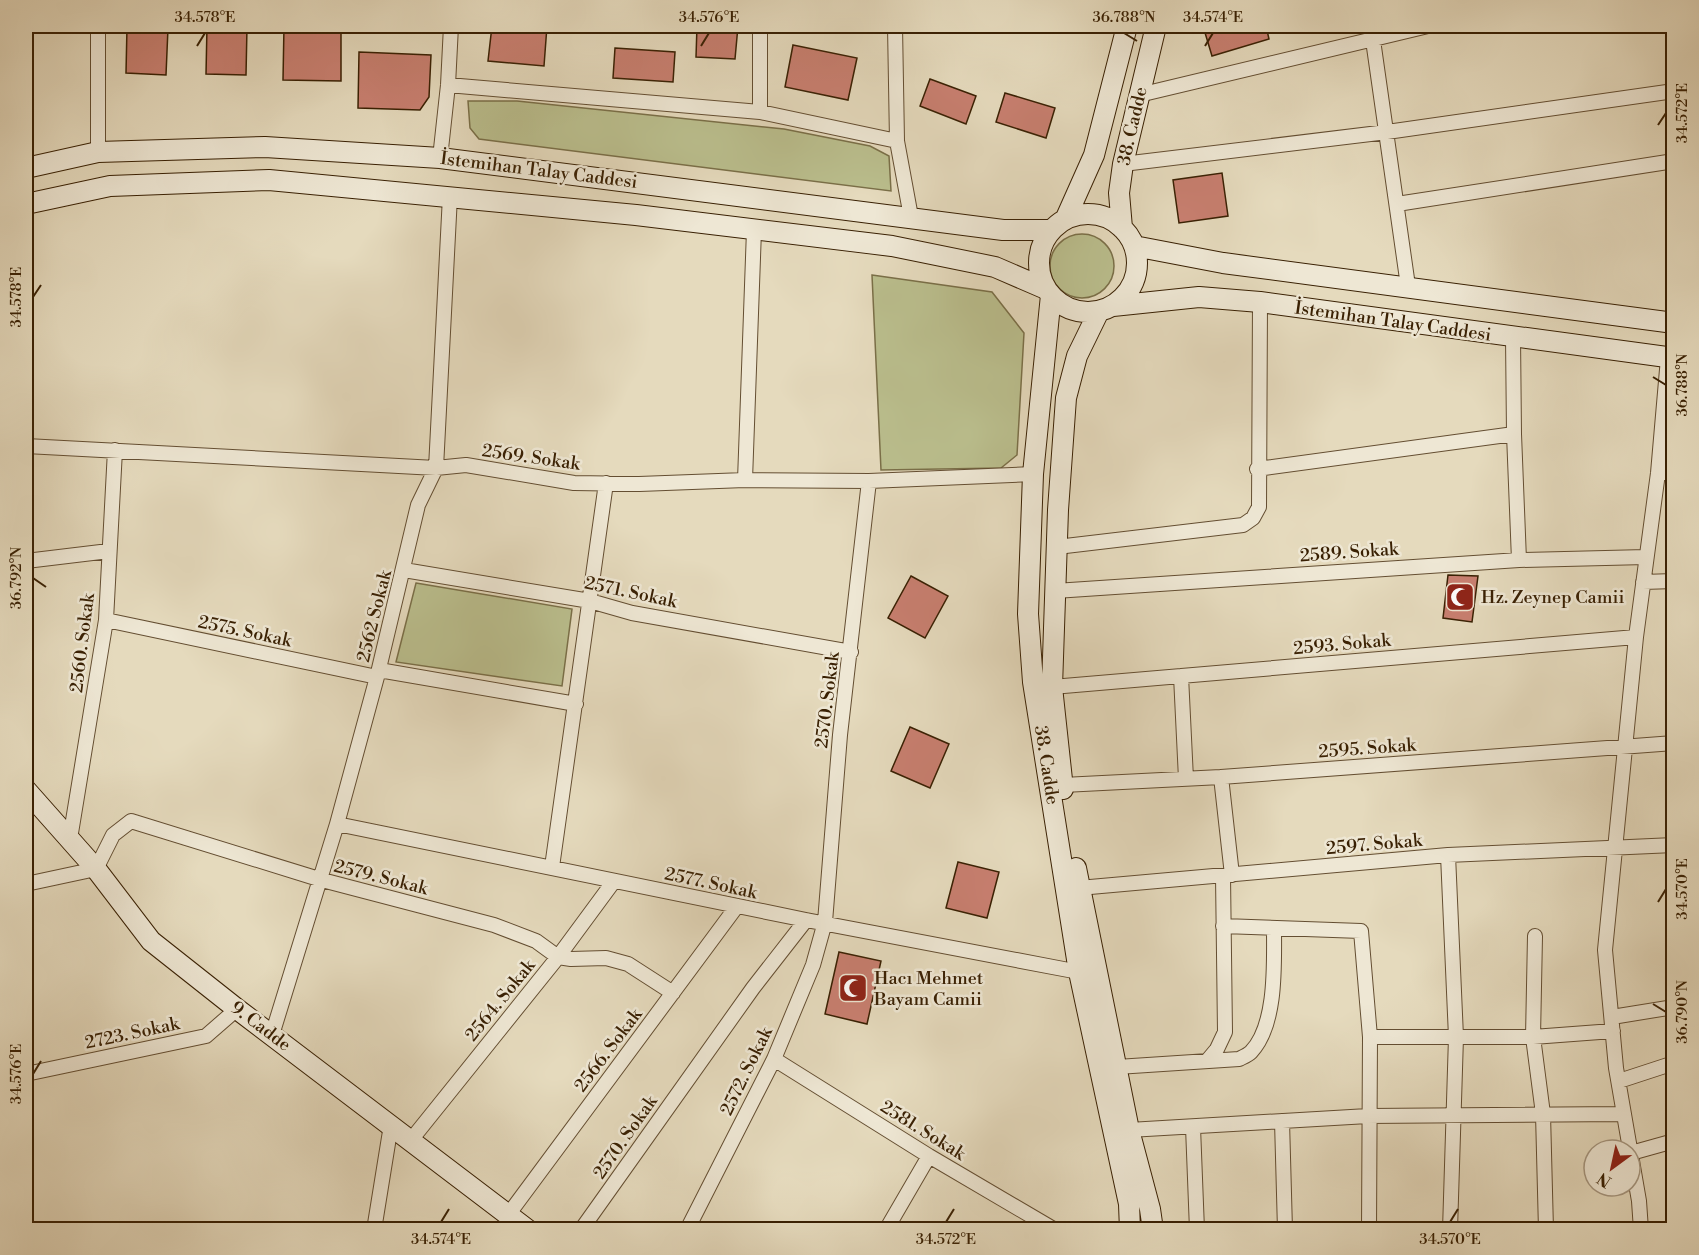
<svg xmlns="http://www.w3.org/2000/svg" width="1699" height="1255" viewBox="0 0 1699 1255" font-family="'Libre Bodoni',serif">
<style>
.green{fill:#babe8d;stroke:#7a6f48;stroke-width:1.5}
.building{fill:#c87f70;stroke:#392003;stroke-width:1.5}
.lines{fill:none;stroke-linecap:round;stroke-linejoin:round}
.street-casing{stroke:#644e32;stroke-width:16}
.secondary-casing{stroke:#392003;stroke-width:22}
.street{stroke:#eee7d4;stroke-width:14}
.secondary{stroke:#eee7d4;stroke-width:20}
.ticks{fill:none;stroke:#392003;stroke-width:2}
.labels{text-anchor:middle;stroke-width:5;stroke-linejoin:round;paint-order:stroke}
.street-label{font-size:18px;fill:#392003;stroke:#eee7d4}
.poi-label{font-size:18px;fill:#392003;stroke:#eee7d4;text-anchor:start}
.neatline{fill:none;stroke:#392003;stroke-width:2}
.ticks-label{font-size:15px;text-anchor:middle;fill:#392003}
</style>
<rect width="100%" height="100%" fill="#e5dabd"/>
<filter id="stains"><feTurbulence type="fractalNoise" baseFrequency=".00333" numOctaves="4"/><feColorMatrix values="0 0 0 0 .2 0 0 0 0 .09 0 0 0 0 .02 0 0 0 .5 -.17"/></filter>
<radialGradient id="worn" r=".72"><stop offset=".6" stop-color="#630" stop-opacity="0"/><stop offset="1" stop-color="#630" stop-opacity=".3"/></radialGradient>
<!-- green -->
<path class="green" d="M468,101H517L784,129L870,146L889,156L891,191L479,139L470,128Z
M1050 266a32 32 0 1 1 64 0a32 32 0 1 1-64 0Z
M872,275L992,292L1024,333L1017,455L1001,468L881,470Z
M416,583L572,609L562,686L396,662Z"/>
<!-- building -->
<path class="building" d="M207,26L247,27L246,75L206,74Z
M284,26H341V81L283,80Z
M492,26H547L544,66L488,61Z
M697,26H738L735,59L696,57Z
M924,26H971V32L924,33Z
M1021,26H1068L1069,32H1021Z
M1203,26H1266L1269,39L1212,56Z
M127,27L168,28L166,75L126,73Z
M793,45L857,58L848,100L785,87Z
M615,48L675,52L673,82L613,78Z
M359,52L431,55L429,97L420,110L358,108Z
M930,79L976,96L966,124L920,106Z
M1005,93L1055,108L1046,138L996,122Z
M1222,173L1228,216L1179,223L1173,180Z
M1448,575L1478,576L1472,622L1443,618Z
M911,576L948,596L925,638L888,618Z
M910,727L949,744L930,788L891,771Z
M958,862L999,872L987,918L946,908Z
M839,952L881,961L867,1024L825,1014Z"/>
<g class="lines">
<!-- street casing -->
<g class="street-casing">
<path id="street" d="M98,26V152
M895,26L897,141L911,217
M1371,26L1408,286
M448,85L760,112L897,141
M1139,95L1428,26
M760,112V26
M440,158L448,85L451,26
M1123,164L1387,132L1674,91
M1397,204L1674,161
M1513,337L1514,434L1519,560
M26,446L436,468L466,465L574,483L639,484L745,480L869,481L1033,474
M1257,469L1514,434
M1658,473H1674
M745,480L754,230
M1057,547L1243,525L1253,518L1259,507L1260,302
M26,561L109,551
M404,570L590,601L632,613L851,652
M1643,582L1674,581
M1055,591L1519,560L1646,557
M106,620L377,677
M379,670L576,704
M1181,676L1186,779
M1052,687L1636,637
M1221,777L1232,875
M1063,785L1221,777L1674,743
M337,824L806,920L1079,972
M70,839L106,620L115,450
M1448,855L1456,1037L1450,1230
M552,867L606,483
M26,884L96,869L113,835L131,821L322,880L494,925L536,941L558,957L571,959L606,958L628,964L673,993
M1079,888L1448,855L1674,845
M1223,926L1361,931L1370,1037L1369,1230
M1535,936L1533,1037L1543,1114L1546,1230
M1612,1017L1674,1007
M272,1035L337,824L377,677L418,505L436,468L450,196
M1370,1037H1533L1613,1031
M774,1059L929,1156L1055,1230
M1207,1061L1217,1049L1225,1032L1223,876
M1117,1067L1239,1059C1243,1057 1248,1055 1251,1052C1277,1025 1274,963 1274,928
M26,1074L206,1036L237,1009
M1619,1081L1674,1063
M1282,1121L1285,1230
M1193,1127L1197,1230
M1129,1130L1368,1116L1624,1114
M411,1140L558,957L614,881
M1631,1153L1674,1141
M508,1215L737,906
M374,1230L391,1125
M581,1230L753,988L806,920
M687,1230L774,1059L813,965L825,922L840,735L869,481
M886,1230L929,1156
M1641,1230L1639,1201L1616,1068L1605,950L1636,637L1658,473L1668,358"/>
</g>
<!-- secondary casing -->
<g class="secondary-casing">
<path id="secondary" d="M26,168L98,152L265,147L440,158L1003,230H1052
M26,204L110,186L269,180L636,215L892,246L995,267L1046,289
M1039 263a49 49 0 1 1 98 0a49 49 0 1 1-98 0Z
M1065,220L1094,155L1127,26
M1122,228L1119,193L1123,164L1156,26
M1134,246L1223,263L1674,323
M1051,295L1033,474L1028,614L1033,682L1079,972L1129,1204L1130,1230
M1113,306L1199,297L1260,302L1674,358
M1063,789L1052,687L1058,510L1066,398L1077,356L1099,311
M26,790L96,869L151,941L237,1009L528,1230
M1076,868L1129,1130L1150,1209L1153,1230"/>
</g>
<!-- street -->
<use href="#street" class="street"/>
<!-- secondary -->
<use href="#secondary" class="secondary"/>
</g>
<!-- ticks -->
<path class="ticks" d="M1124,33L1137,41M197,46L205,33M701,46L709,33M1205,46L1213,33M1658,125L1666,113M33,297L41,285M1653,377L1666,385M33,578L46,587M1658,902L1666,889M1653,1004L1666,1012M33,1074L41,1061M441,1222L449,1209M946,1222L954,1209M1450,1222L1458,1209"/>
<!-- icons -->
<defs>
<g id="mosque-square" transform="scale(1.5)"><rect x="-9" y="-9" width="18" height="18" rx="4" fill="#8f2418" stroke="#eee7d4"/><path d="M3.5-4.9A6 6 0 1 0 3.5 4.9A5 5 0 1 1 3.5-4.9Z" fill="#fff"/></g>
</defs>
<g fill-rule="evenodd">
<use href="#mosque-square" x="1460" y="597"/>
<use href="#mosque-square" x="853" y="988"/>
</g>
<g class="labels">
<!-- street labels -->
<g class="street-label">
<text transform="translate(1132 126) rotate(-77)" y="6">38. Cadde</text>
<text transform="translate(539 170) rotate(7)" y="6">İstemihan Talay Caddesi</text>
<text transform="translate(1393 321) rotate(8)" y="6">İstemihan Talay Caddesi</text>
<text transform="translate(531 457) rotate(8)" y="6">2569. Sokak</text>
<text transform="translate(1349 552) rotate(-4)" y="6">2589. Sokak</text>
<text transform="translate(631 592) rotate(12)" y="6">2571. Sokak</text>
<text transform="translate(374 616) rotate(-76)" y="6">2562 Sokak</text>
<text transform="translate(245 631) rotate(12)" y="6">2575. Sokak</text>
<text transform="translate(82 643) rotate(-83)" y="6">2560. Sokak</text>
<text transform="translate(1342 644) rotate(-5)" y="6">2593. Sokak</text>
<text transform="translate(827 700) rotate(-83)" y="6">2570. Sokak</text>
<text transform="translate(1367 748) rotate(-4)" y="6">2595. Sokak</text>
<text transform="translate(1047 765) rotate(81)" y="6">38. Cadde</text>
<text transform="translate(1374 844) rotate(-5)" y="6">2597. Sokak</text>
<text transform="translate(381 877) rotate(14)" y="6">2579. Sokak</text>
<text transform="translate(711 883) rotate(12)" y="6">2577. Sokak</text>
<text transform="translate(500 1000) rotate(-51)" y="6">2564. Sokak</text>
<text transform="translate(261 1026) rotate(37)" y="6">9. Cadde</text>
<text transform="translate(132 1033) rotate(-12)" y="6">2723. Sokak</text>
<text transform="translate(608 1050) rotate(-53)" y="6">2566. Sokak</text>
<text transform="translate(746 1071) rotate(-64)" y="6">2572. Sokak</text>
<text transform="translate(923 1130) rotate(32)" y="6">2581. Sokak</text>
<text transform="translate(625 1137) rotate(-55)" y="6">2570. Sokak</text>
</g>
<!-- poi labels -->
<g class="poi-label">
<text x="1481" y="603">Hz. Zeynep Camii</text>
<text x="874" y="984">Hacı Mehmet<tspan x="874" dy="21">Bayam Camii</tspan></text>
</g>
</g>
<!-- margin -->
<rect width="1699" height="1255" fill="none" stroke="#e5dabd" stroke-width="66"/>
<!-- north arrow -->
<g transform="translate(1612 1168) rotate(213)"><circle r="28" fill="#eee7d4" stroke="#a69780" stroke-width="1.5"/>
<path d="M0-4.5L10 22L0 15L-10 22Z" fill="#8f2418"/>
<text y="-9" font-size="16" font-weight="bold" text-anchor="middle" fill="#392003">N</text>
</g>
<rect x="33" y="33" width="1633" height="1189" class="neatline"/>
<g class="ticks-label">
<text x="205" y="22">34.578°E</text>
<text x="709" y="22">34.576°E</text>
<text x="1124" y="22">36.788°N</text>
<text x="1213" y="22">34.574°E</text>
<text transform="translate(1682 113) rotate(-90)" y="5">34.572°E</text>
<text transform="translate(16 297) rotate(-90)" y="5">34.578°E</text>
<text transform="translate(1682 385) rotate(-90)" y="5">36.788°N</text>
<text transform="translate(16 578) rotate(-90)" y="5">36.792°N</text>
<text transform="translate(1682 889) rotate(-90)" y="5">34.570°E</text>
<text transform="translate(1682 1012) rotate(-90)" y="5">36.790°N</text>
<text transform="translate(16 1074) rotate(-90)" y="5">34.576°E</text>
<text x="441" y="1244">34.574°E</text>
<text x="946" y="1244">34.572°E</text>
<text x="1450" y="1244">34.570°E</text>
</g>
<rect width="100%" height="100%" filter="url(#stains)"/>
<rect width="100%" height="100%" fill="url(#worn)"/>
</svg>
